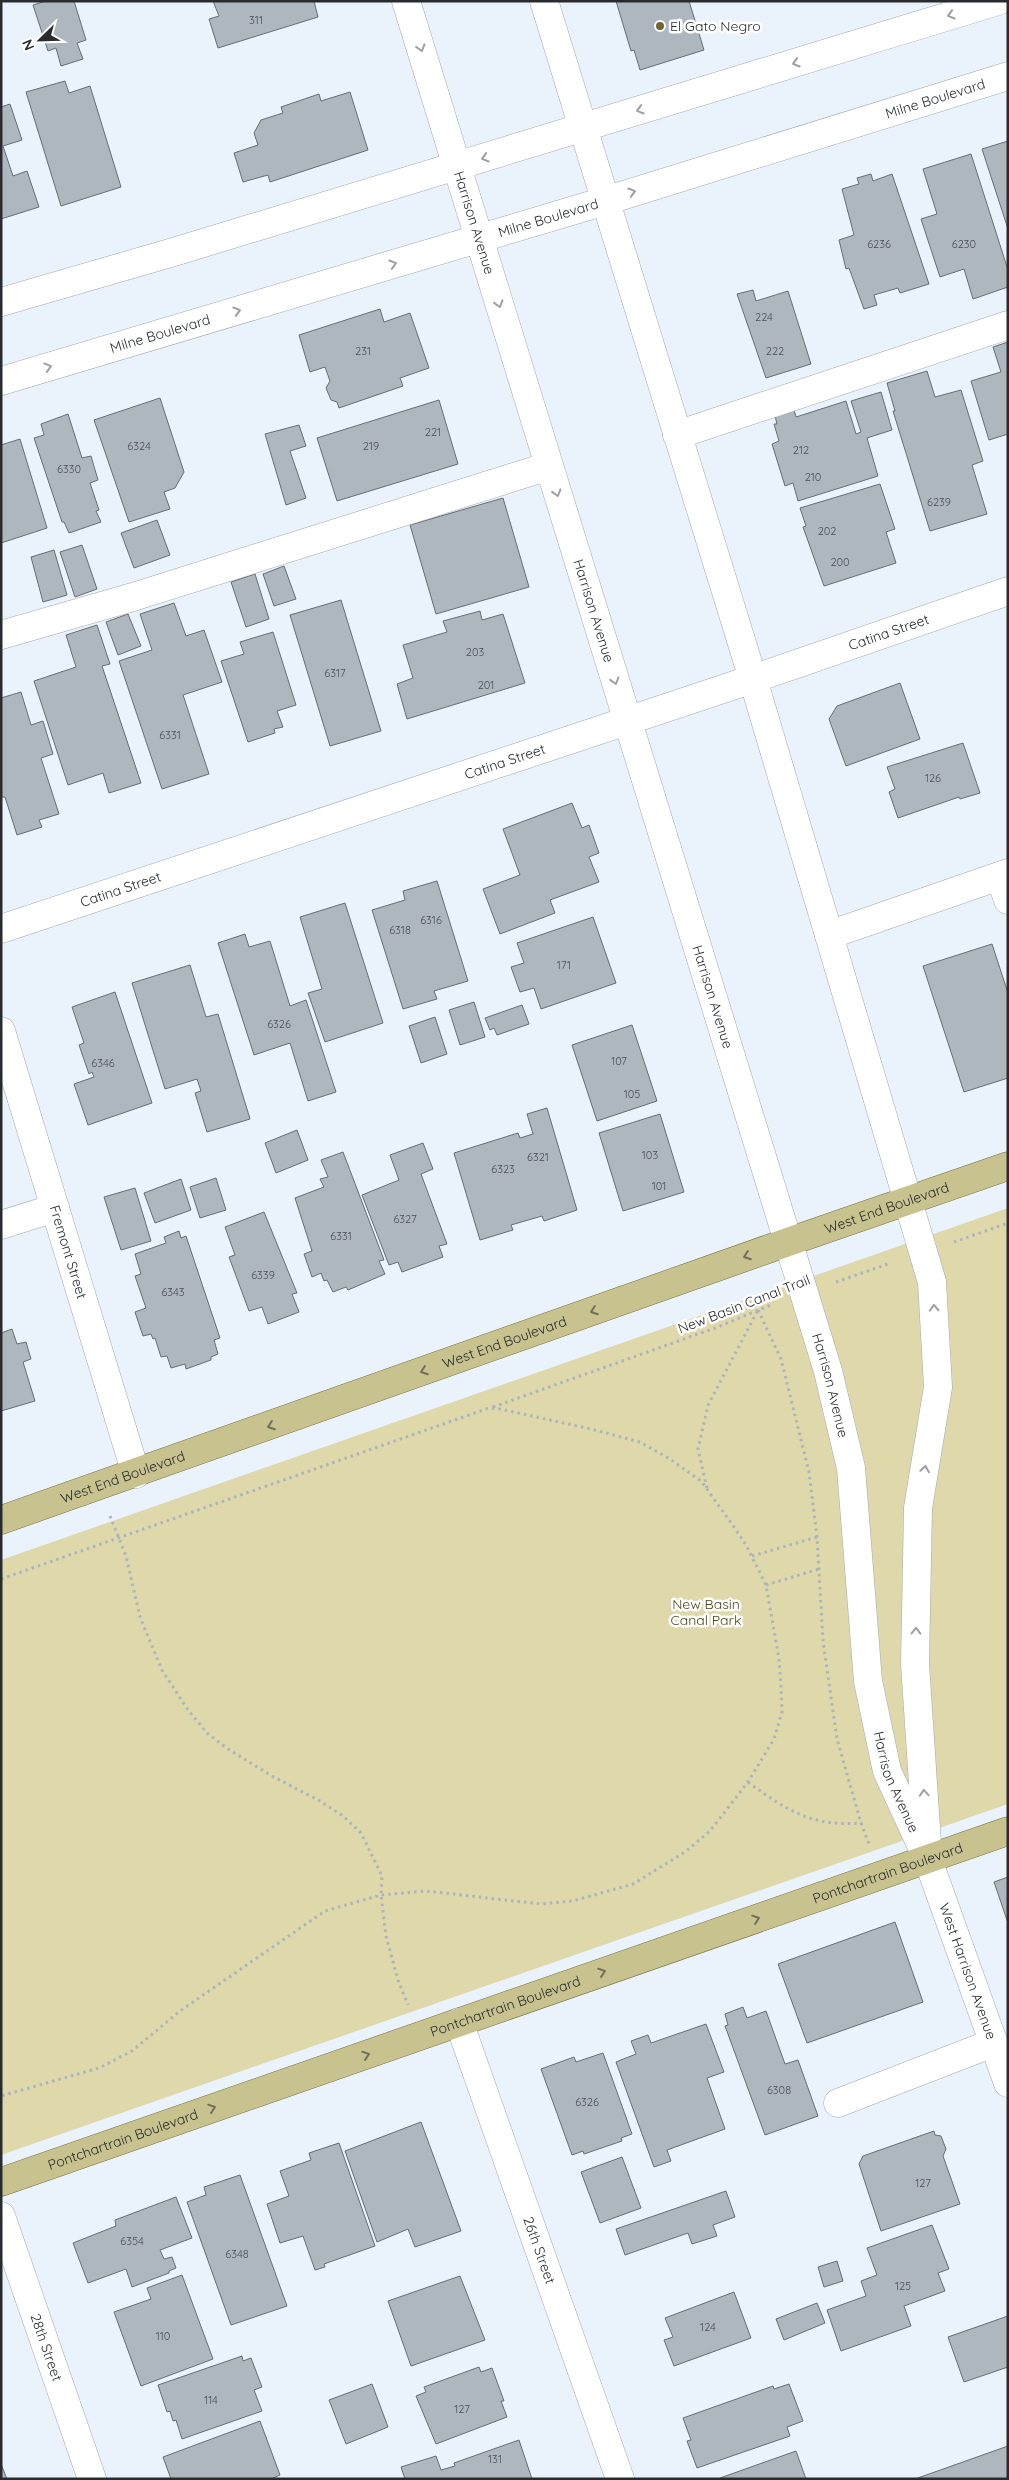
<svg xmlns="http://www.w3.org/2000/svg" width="1009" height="2480" viewBox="0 0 1009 2480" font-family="Quicksand,sans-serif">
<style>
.green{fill:#ded8ab}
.building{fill:#aeb7be;stroke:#656e74}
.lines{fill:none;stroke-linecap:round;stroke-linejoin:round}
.minor-casing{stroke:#a1aab1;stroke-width:29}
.major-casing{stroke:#79733d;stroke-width:29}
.path{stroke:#adb4bb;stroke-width:3;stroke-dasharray:2.5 4;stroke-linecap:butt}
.minor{stroke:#fff;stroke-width:28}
.major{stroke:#c8c28f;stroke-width:28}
.oneway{stroke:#9ea0a1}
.oneway2{stroke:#70705a}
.poi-dot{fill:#6d6632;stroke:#fff;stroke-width:2}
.labels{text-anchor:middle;stroke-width:5;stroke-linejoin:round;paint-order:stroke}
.number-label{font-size:11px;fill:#4a4f53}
.poi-label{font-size:14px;fill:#282c2f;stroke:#fff;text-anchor:start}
.street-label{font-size:14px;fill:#282c2f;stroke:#fff}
.park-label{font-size:14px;fill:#4f481a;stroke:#fff}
</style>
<rect width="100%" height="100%" fill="#eaf3fb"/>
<!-- green -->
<path class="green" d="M1008,1208V1804L1,2155V1560Z"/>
<!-- building -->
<path class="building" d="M46,1H74L86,40L77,43L83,59L61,66L56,48L48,51L33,5Z
M213,1H314L318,17L218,48L209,19L219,16Z
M616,1H689L704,50L640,70L634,50L631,51Z
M65,81L69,93L90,86L121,187L61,206L26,92Z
M350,92L368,150L270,182L268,175L243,182L234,153L258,145L254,133L261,120L283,113L281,107L319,94L321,101Z
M10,104L22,140L3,146L13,176L27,171L39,207L1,219V107Z
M1008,141V229L982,149Z
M971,154L1008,270V287L973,299L964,269L940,277L921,219L937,214L923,169Z
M871,174L873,181L892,174L929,284L900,293L898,288L874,295L877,305L864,309L849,268L846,269L839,240L854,235L842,189L859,184L857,178Z
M753,290L756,301L788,291L811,364L766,378L737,294Z
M380,309L384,322L410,313L429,368L400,378L403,386L339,408L337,402L331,400L326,388L330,381L325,367L310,372L299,335Z
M1008,342V434L989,440L971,381L1001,372L993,347Z
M927,371L935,397L961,390L983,461L972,465L987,514L930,531L893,411H895L887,383Z
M881,392L892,430L867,438L878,476L798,501L793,483L785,486L772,444L779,441L774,424H777L774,412L793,406L796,417L846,401L856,434L861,432L851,401Z
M160,398L184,472L175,488L164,492L170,509L129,522L94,420Z
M439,400L458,464L337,501L317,438Z
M68,414L82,458L91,456L98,480L90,483L99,510L96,511L101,522L69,533L64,522H62L34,438L44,435L41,424Z
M299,425L306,446L290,451L306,498L286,505L265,434Z
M20,439L47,528L1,543V445Z
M880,484L895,529L886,532L896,563L824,586L803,527L806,526L800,508Z
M503,498L529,587L436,614L410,525Z
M157,520L170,555L134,568L121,533Z
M82,545L97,589L75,597L60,552Z
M54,550L67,595L43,602L31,557Z
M284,566L296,599L274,606L263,574Z
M255,574L269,619L246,627L231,582Z
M341,600L381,731L330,746L290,615Z
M174,603L186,636L204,630L222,682L183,695L209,774L162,789L119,661L152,650L140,614Z
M480,611L482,620L503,614L525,683L407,719L397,684L413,678L403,645L447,632L443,621Z
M128,614L141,646L118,655L106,622Z
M97,625L110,664L102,666L141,783L109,793L103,773L68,785L34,681L76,667L66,635Z
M273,632L296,705L277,711L283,727L274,729L275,733L248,742L221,661L244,654L240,642Z
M900,683L920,739L846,766L829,719L837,706Z
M21,692L31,725L43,721L53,754L41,758L59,814L39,820L42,827L17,835L5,797H2L1,795V698Z
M963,743L980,793L960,799L959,797L898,818L889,792L895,789L887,767Z
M572,803L582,828L589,825L599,853L589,857L599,882L550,900L555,913L500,934L483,889L520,875L503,829Z
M437,881L468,981L434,991L437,999L403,1009L372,910L405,900L403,891Z
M345,903L383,1023L325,1042L308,993L322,989L300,917Z
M593,917L616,983L541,1009L534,988L520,992L511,967L524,963L517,943Z
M245,934L249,947L270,941L290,1006L306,1000L336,1092L308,1101L290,1043L254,1055L218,943Z
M992,944L1008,993V1078L964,1092L923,966Z
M190,965L206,1017L218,1014L250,1119L207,1132L195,1093L201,1091L197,1079L165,1089L132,983Z
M115,992L152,1103L88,1125L74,1084L94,1077L92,1072L89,1074L79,1045L84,1043L72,1007Z
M474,1002L485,1037L460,1045L449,1010Z
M522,1005L529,1024L497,1035L494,1028L490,1030L485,1018Z
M435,1017L447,1054L421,1063L409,1026Z
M632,1025L657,1101L597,1121L572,1045Z
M547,1108L577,1210L544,1221L542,1216L511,1225L513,1230L480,1240L454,1153L518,1133L520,1138L533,1134L527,1114Z
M660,1114L684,1192L623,1211L599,1133Z
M297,1130L308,1160L276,1173L265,1143Z
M423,1143L433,1169L421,1174L447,1244L439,1246L443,1257L402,1272L398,1262L389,1265L362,1195L399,1180L390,1155Z
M343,1152L384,1260L379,1261L385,1274L348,1290L346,1287L333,1292L327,1280L324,1281L321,1273L312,1277L304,1254L312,1251L295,1198L324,1187L320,1179L328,1177L321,1160Z
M216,1178L226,1210L200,1218L190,1187Z
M181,1179L191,1210L155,1223L144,1193Z
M135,1188L151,1241L121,1250L104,1197Z
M264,1212L297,1293L292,1294L299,1312L268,1324L262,1307L249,1311L229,1257L235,1255L225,1227Z
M179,1231L181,1238L186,1236L220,1338L214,1340L218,1354L211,1357V1360L186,1369L185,1364L171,1368L167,1356L161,1357L155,1338L153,1339L151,1334L143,1336L135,1312L146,1308L135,1276L141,1274L135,1254L166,1243L164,1237Z
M12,1329L17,1344L26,1342L31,1359L23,1362L35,1401L1,1411V1333Z
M1008,1877V1923L994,1882Z
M895,1922L923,2002L807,2043L778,1964Z
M743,2007L747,2018L766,2011L785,2064L798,2060L818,2116L765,2135L725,2026L728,2025L725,2014Z
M706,2024L724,2072L707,2078L725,2129L667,2150L671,2161L654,2167L616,2062L636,2054L631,2041L648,2035L651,2043Z
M603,2053L632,2134L621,2138L622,2141L584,2154L583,2151L572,2155L541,2069L574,2057L576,2062Z
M421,2122L461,2231L415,2247L408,2229L377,2242L345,2151Z
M934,2131L935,2135L941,2136L946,2149L943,2156L960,2204L881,2231L859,2164L863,2156Z
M339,2143L375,2246L324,2264L325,2267L315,2270L303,2236L280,2243L267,2204L289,2196L280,2171L311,2160L309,2153Z
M622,2157L641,2208L600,2223L581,2172Z
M240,2175L287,2306L231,2325L187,2202L206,2195L204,2187Z
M726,2191L735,2217L713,2225L717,2236L692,2244L688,2233L625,2255L616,2229Z
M176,2197L192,2238L160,2250L164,2259L172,2257L176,2268L169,2271V2273L132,2287L126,2269L88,2283L73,2243L116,2226L115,2220Z
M932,2225L949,2269L938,2273L945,2291L904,2306L911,2326L841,2351L827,2310L866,2296L861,2281L877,2275L867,2248Z
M837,2261L843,2281L824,2287L818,2267Z
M182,2275L213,2359L141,2386L114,2312L151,2299L147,2288Z
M460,2276L485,2340L411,2366L388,2301Z
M734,2292L751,2338L674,2366L664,2340L673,2337L665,2318Z
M817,2303L825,2323L784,2340L776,2319Z
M1008,2316V2367L964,2382L948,2337Z
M242,2356L243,2361L251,2358L262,2387L254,2390L262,2411L182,2439L176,2420L173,2421L170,2411L167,2412L158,2385Z
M479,2367L481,2372L492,2368L504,2401H501L507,2417L436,2444L416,2396L426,2392L424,2387Z
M372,2384L388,2427L346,2444L329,2400Z
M789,2384L803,2421L787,2427L790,2436L697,2468L687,2441L691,2440L683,2418L773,2386L774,2389Z
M260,2421L280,2475L271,2479H171L163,2457Z
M519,2440L532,2479H405L401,2467L436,2456L441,2470L455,2466L454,2463Z
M1008,2446V2479H915Z
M796,2451L806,2479H720V2478Z
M1,2464L7,2479H1Z"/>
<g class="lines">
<!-- minor casing -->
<g class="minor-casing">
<g id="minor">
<path id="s1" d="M406,1L828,1371L851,1468L868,1681L887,1771L928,1860L1008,2083"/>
<path d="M544,1L753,679L932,1282L938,1387L918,1508L915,1664L927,1843"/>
<path d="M1,302L177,251L998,1"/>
<path id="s2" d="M1,381L605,201L1008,76"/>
<path d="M677,435L1008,325"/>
<path d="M1,635L133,597L549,466"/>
<path d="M1000,876L1008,900"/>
<path id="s3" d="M1,929L753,679L1008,591"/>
<path d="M829,935L1008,873"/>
<path id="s4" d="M1,1031L136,1474"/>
<path d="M1,1225L55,1208"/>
<path id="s5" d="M459,2022L620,2479"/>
<path d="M838,2103L993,2043"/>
<path id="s6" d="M1,2216L92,2479"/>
</g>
</g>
<!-- major casing -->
<g class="major-casing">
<g id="major">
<path id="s7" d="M1,1520L788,1242L1008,1166"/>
<path id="s8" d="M1,2182L1008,1831"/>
</g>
</g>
<!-- path -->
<path class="path" d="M954,1242L1008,1223
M836,1282L891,1263
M758,1310L781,1359L809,1472L817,1537L823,1641L837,1739L861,1823
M493,1407L715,1328L773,1304
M707,1488L698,1449L708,1405L758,1310
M110,1516L126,1556L140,1617L162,1670L188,1710L207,1733L228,1749L272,1776L320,1801L343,1816L361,1833L382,1876L381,1895L386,1936L398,1980L408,2005
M752,1556L817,1537
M1,1579L489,1408L500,1409L591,1429L640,1442L670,1459L701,1481L732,1524L746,1545L766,1585L779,1659L781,1686L782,1712L774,1739L748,1782L710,1831L685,1852L633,1884L573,1901L541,1904L426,1891L381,1895L325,1911L180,2011L132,2051L99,2068L1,2096
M766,1585L819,1569
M748,1782C786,1810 812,1827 861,1823L869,1844"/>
<!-- minor -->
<use href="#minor" class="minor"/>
<!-- major -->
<use href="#major" class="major"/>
</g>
<!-- one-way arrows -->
<defs><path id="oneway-chevron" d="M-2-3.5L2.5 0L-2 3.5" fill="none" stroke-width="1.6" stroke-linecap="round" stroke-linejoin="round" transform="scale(1.25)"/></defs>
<g class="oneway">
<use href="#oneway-chevron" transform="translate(951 15) rotate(163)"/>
<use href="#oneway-chevron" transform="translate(421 48) rotate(73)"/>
<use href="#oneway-chevron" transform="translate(796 63) rotate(163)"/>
<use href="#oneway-chevron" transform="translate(640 110) rotate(163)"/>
<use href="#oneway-chevron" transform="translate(485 158) rotate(163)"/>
<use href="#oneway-chevron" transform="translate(632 192) rotate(-17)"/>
<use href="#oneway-chevron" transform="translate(393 264) rotate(-17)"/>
<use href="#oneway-chevron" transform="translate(499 304) rotate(73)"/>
<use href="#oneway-chevron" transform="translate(237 311) rotate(-17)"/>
<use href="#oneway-chevron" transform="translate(48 367) rotate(-17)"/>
<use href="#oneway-chevron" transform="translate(557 493) rotate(73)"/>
<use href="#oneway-chevron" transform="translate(615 681) rotate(73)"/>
<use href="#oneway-chevron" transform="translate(934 1308) rotate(-93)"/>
<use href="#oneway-chevron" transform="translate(925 1469) rotate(-81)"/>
<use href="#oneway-chevron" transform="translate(916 1631) rotate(-89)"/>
<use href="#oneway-chevron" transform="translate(924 1793) rotate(-94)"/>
</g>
<g class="oneway2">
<use href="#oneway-chevron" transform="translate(747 1256) rotate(160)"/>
<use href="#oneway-chevron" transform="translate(594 1311) rotate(160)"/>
<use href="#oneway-chevron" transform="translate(424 1371) rotate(160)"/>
<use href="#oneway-chevron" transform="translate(271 1426) rotate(160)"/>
<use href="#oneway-chevron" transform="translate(756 1919) rotate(-19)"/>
<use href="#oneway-chevron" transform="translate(602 1972) rotate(-19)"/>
<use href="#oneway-chevron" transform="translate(366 2055) rotate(-19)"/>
<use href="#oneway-chevron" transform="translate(212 2108) rotate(-19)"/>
</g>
<!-- markers -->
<circle class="poi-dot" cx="660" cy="26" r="5"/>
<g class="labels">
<!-- number labels -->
<g class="number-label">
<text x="256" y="24">311</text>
<text x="879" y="248">6236</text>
<text x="964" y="248">6230</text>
<text x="764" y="321">224</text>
<text x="363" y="355">231</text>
<text x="775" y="355">222</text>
<text x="433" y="436">221</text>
<text x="139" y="450">6324</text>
<text x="371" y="450">219</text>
<text x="801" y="454">212</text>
<text x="69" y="473">6330</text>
<text x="813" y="481">210</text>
<text x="939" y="506">6239</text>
<text x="827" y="535">202</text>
<text x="840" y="566">200</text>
<text x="475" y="656">203</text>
<text x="335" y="677">6317</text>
<text x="486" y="689">201</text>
<text x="170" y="739">6331</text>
<text x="933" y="782">126</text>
<text x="431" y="924">6316</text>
<text x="400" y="934">6318</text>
<text x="564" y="969">171</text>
<text x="279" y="1028">6326</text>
<text x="619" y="1065">107</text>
<text x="103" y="1067">6346</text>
<text x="632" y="1098">105</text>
<text x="650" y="1159">103</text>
<text x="538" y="1161">6321</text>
<text x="503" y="1173">6323</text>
<text x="659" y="1190">101</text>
<text x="405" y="1223">6327</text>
<text x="341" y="1240">6331</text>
<text x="263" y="1279">6339</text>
<text x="173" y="1296">6343</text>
<text x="779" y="2094">6308</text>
<text x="587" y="2106">6326</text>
<text x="923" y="2187">127</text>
<text x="132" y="2245">6354</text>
<text x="237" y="2258">6348</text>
<text x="903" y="2290">125</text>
<text x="708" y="2331">124</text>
<text x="163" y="2340">110</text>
<text x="211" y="2404">114</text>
<text x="462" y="2413">127</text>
<text x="495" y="2463">131</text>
</g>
<!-- poi labels -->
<g class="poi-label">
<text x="670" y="31">El Gato Negro</text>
</g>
<!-- street labels -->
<g class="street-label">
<text dy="5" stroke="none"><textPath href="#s2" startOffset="976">Milne Boulevard</textPath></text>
<text dy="5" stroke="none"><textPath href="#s2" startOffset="571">Milne Boulevard</textPath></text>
<text dy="5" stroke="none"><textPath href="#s1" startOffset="232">Harrison Avenue</textPath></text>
<text dy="5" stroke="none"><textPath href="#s2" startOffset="166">Milne Boulevard</textPath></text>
<text dy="5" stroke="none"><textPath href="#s1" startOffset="638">Harrison Avenue</textPath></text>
<text dy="5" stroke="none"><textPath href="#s3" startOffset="936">Catina Street</textPath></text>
<text dy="5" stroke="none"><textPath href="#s3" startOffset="531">Catina Street</textPath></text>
<text dy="5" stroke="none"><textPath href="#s3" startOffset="126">Catina Street</textPath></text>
<text dy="5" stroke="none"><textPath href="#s1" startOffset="1042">Harrison Avenue</textPath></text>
<text dy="5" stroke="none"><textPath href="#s7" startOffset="939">West End Boulevard</textPath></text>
<text dy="5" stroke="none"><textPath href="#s4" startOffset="231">Fremont Street</textPath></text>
<text transform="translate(744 1304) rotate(-21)" y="5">New Basin Canal Trail</text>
<text dy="5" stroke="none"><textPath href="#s7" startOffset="534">West End Boulevard</textPath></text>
<text dy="5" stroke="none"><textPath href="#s1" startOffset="1448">Harrison Avenue</textPath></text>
<text dy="5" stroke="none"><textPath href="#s7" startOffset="129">West End Boulevard</textPath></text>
<text dy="5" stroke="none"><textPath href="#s1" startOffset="1852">Harrison Avenue</textPath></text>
<text dy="5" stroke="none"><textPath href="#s8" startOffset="939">Pontchartrain Boulevard</textPath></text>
<text dy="5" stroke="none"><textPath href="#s1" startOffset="2055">West Harrison Avenue</textPath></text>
<text dy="5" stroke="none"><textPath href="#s8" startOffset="534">Pontchartrain Boulevard</textPath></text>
<text dy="5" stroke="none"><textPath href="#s8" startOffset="129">Pontchartrain Boulevard</textPath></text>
<text dy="5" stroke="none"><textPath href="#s5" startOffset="242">26th Street</textPath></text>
<text dy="5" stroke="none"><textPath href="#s6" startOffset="139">28th Street</textPath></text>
</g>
<!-- park labels -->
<g class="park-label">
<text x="706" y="1609">New Basin<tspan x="706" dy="16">Canal Park</tspan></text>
</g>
</g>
<!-- border -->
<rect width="1009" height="2480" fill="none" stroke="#282c2f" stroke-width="5"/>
<!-- north arrow -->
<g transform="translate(40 40) rotate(247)" stroke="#ffffff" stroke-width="4" paint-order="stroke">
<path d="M0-4L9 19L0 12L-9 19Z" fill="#282c2f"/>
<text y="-8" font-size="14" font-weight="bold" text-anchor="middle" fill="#282c2f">N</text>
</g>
</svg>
